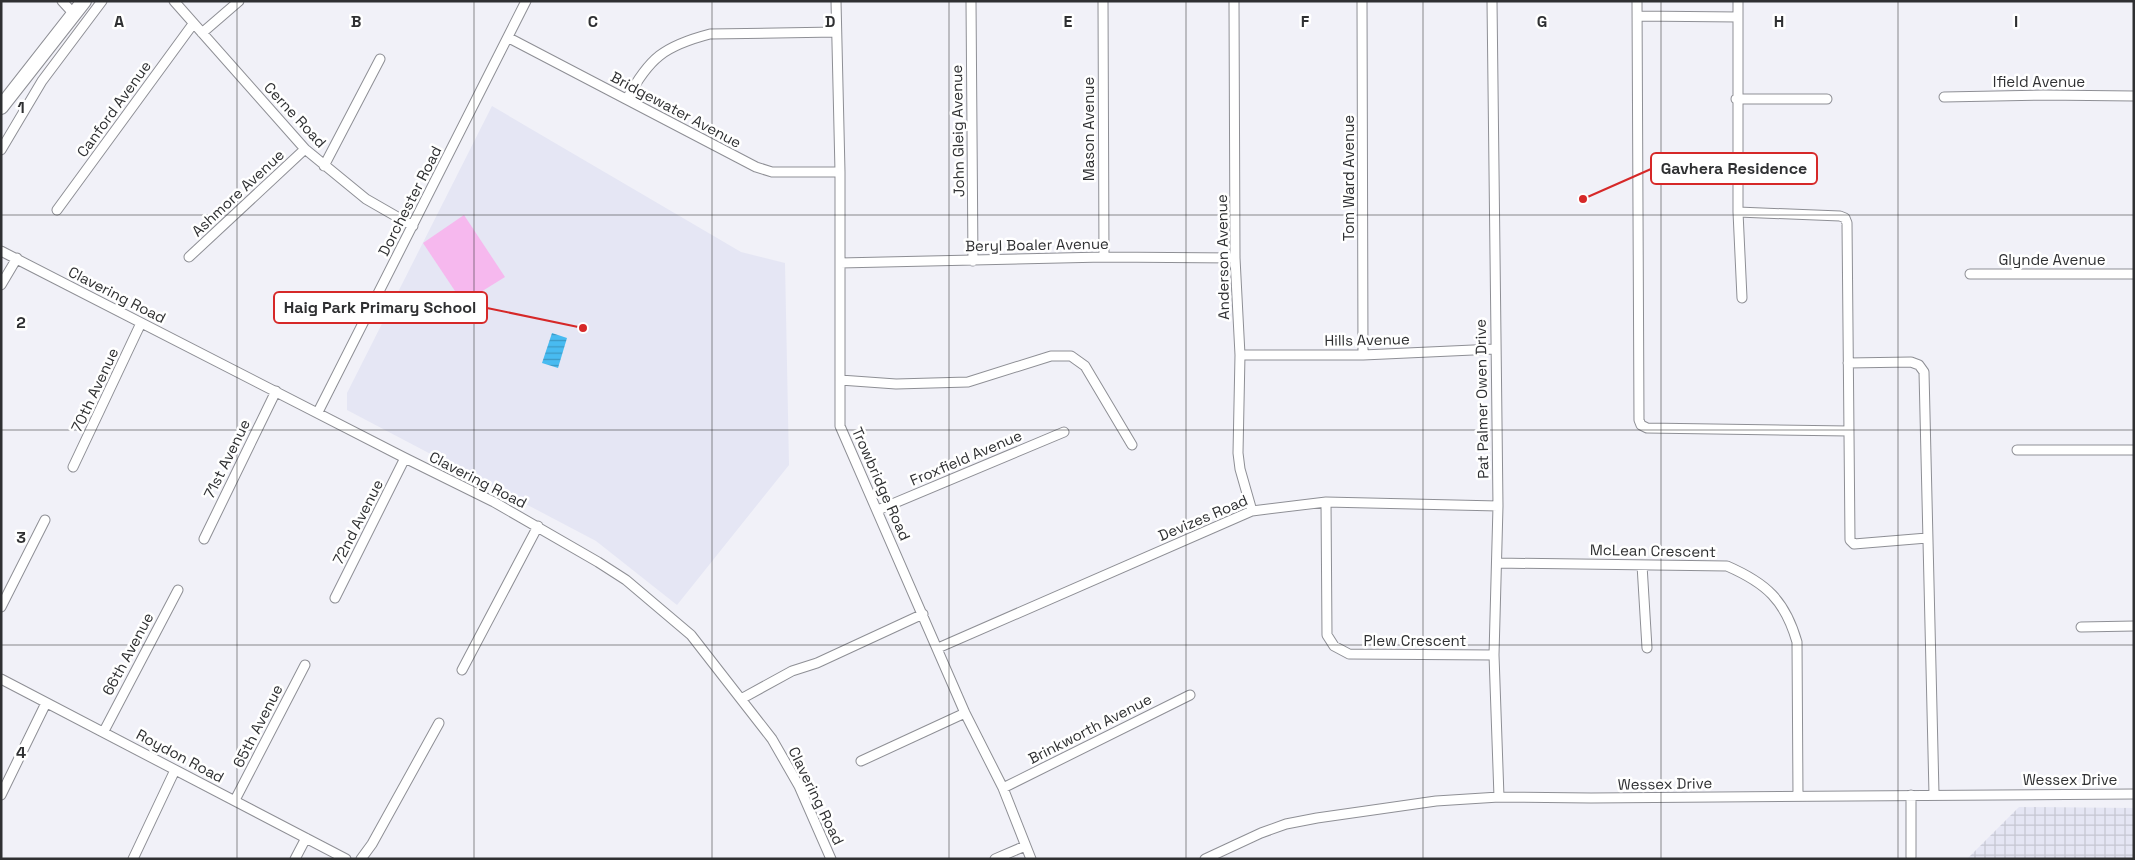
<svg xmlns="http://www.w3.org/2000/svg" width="2135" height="860" viewBox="0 0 2135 860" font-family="'Space Grotesk',sans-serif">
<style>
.built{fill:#e5e6f4}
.industrial{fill:url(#industrial-grid)}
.grass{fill:#f6b8ee}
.water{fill:url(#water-rules)}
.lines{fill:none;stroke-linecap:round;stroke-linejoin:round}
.street-casing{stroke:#8e8f95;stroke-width:11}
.primary-casing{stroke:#8e8f95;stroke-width:16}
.street{stroke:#fff;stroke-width:9}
.primary{stroke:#fff;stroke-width:14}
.grid{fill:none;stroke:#2f3032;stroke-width:1;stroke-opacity:0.55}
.labels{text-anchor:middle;stroke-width:5;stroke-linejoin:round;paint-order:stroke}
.street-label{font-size:15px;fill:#2f3032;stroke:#fff}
.grid-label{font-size:16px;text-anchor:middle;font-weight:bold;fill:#2f3032;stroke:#fff;stroke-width:5;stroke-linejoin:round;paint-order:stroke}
.leader{fill:none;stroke:#d62828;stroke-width:2}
.callout-dot{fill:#d62828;stroke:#fff;stroke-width:2}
.callout{fill:#fff;stroke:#d62828;stroke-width:2}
.callout-label{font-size:16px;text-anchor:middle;font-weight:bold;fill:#2f3032}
</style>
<defs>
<pattern id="industrial-grid" width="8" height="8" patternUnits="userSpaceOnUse" patternTransform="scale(1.25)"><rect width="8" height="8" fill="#e5e6f4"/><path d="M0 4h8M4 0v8" fill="none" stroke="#c5c6d2"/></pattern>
<pattern id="water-rules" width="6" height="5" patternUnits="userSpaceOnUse" patternTransform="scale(1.25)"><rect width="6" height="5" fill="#48bbf1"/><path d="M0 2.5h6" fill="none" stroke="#3c98c4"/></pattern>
</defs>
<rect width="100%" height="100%" fill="#f1f1f8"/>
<!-- built -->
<path class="built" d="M492,106L741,252L785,263L789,465L677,605L596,541L347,410V393Z"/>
<!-- industrial -->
<path class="industrial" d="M2019,807L2134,808V859H1967Z"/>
<!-- grass -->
<path class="grass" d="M464,215L505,277L463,303L423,243Z"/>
<!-- water -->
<path class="water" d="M552,333L567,338L558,368L542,363Z"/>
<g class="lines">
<!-- street casing -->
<g class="street-casing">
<path id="street" d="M62,1L73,13
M174,1L305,149L366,199L413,226
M836,1L840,172V426L965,713L1003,788L1031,859
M971,1L973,261
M1103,1L1104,257
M1234,1L1235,258L1240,355L1238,453L1240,469L1252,511
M1362,1L1363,355
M1492,1L1498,506L1494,655L1499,797
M1637,1L1639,420L1641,425L1647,428L1848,431
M1738,1V212L1840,216L1845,218L1847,223L1850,540L1854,544L1927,538
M1637,16L1738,17
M202,33L239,1
M509,38L756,167L772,172H840
M1944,97L2043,95L2134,96
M627,99C649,58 664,46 710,34L836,32
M1736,99H1827
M1,150L42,81L102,1
M324,166L380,59
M57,210L193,24
M1738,212L1742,298
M1,251L405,458L494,502L598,562L626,580L691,635L772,739L799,786L831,859
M189,257L305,149
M840,263L1104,257L1235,258
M1970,274H2134
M1,285L17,258
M1240,355H1363L1495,349
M1848,363L1911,362L1919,365L1924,372L1934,794
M840,380L896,384L968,382L1051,356H1071L1085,366L1132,445
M318,412L526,1
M2017,450H2134
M73,467L141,323
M1326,502L1327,635L1334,646L1349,654L1494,655
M878,510L1064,432
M204,539L276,391
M1497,563L1727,566C1766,583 1785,600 1797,642L1798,796
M1642,565L1647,648
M335,598L405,458
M1,607L45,520
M2081,627L2134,626
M938,648L1252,511L1326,502L1498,506
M462,670L538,526
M1,679L346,859
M741,699L792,671L817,663L923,614
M104,731L178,590
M861,761L965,713
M1003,788L1190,695
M1,795L46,703
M235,800L305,665
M1911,857V795
M133,859L175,770
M295,859L306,838
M361,859L372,844L439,723
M995,859L1025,846
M1205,859L1261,833L1286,824L1317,818L1436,801L1499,797L1591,798L2134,794"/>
</g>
<!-- primary casing -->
<g class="primary-casing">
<path id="primary" d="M1,107L84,1"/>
</g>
<!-- street -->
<use href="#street" class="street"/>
<!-- primary -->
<use href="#primary" class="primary"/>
</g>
<!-- grid -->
<path class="grid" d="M237,1V859M474,1V859M712,1V859M949,1V859M1186,1V859M1423,1V859M1661,1V859M1898,1V859M1,215H2134M1,430H2134M1,645H2134"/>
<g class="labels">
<!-- street labels -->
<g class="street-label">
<text x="2039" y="87">Ifield Avenue</text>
<text transform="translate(114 109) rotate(-54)" y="5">Canford Avenue</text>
<text transform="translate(676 110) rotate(28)" y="5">Bridgewater Avenue</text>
<text transform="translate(295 115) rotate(47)" y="5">Cerne Road</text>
<text transform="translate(1089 129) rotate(-90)" y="5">Mason Avenue</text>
<text transform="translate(958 131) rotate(-91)" y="5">John Gleig Avenue</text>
<text transform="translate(1349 178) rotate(-90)" y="5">Tom Ward Avenue</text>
<text transform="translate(238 193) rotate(-43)" y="5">Ashmore Avenue</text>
<text transform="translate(410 201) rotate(-63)" y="5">Dorchester Road</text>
<text transform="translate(1037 245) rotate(-1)" y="5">Beryl Boaler Avenue</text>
<text transform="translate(1223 257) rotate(-91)" y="5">Anderson Avenue</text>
<text x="2052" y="265">Glynde Avenue</text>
<text transform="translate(117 295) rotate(27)" y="5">Clavering Road</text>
<text transform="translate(1367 340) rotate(-1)" y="5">Hills Avenue</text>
<text transform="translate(95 390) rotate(-65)" y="5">70th Avenue</text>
<text transform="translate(1482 399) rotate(-91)" y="5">Pat Palmer Owen Drive</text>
<text transform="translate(966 458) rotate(-23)" y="5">Froxfield Avenue</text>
<text transform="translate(227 459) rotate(-64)" y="5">71st Avenue</text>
<text transform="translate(478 480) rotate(27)" y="5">Clavering Road</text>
<text transform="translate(881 484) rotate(66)" y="5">Trowbridge Road</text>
<text transform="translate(1203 518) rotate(-23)" y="5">Devizes Road</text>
<text transform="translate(358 522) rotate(-63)" y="5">72nd Avenue</text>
<text transform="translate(1653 551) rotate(1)" y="5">McLean Crescent</text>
<text x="1415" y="646">Plew Crescent</text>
<text transform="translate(128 654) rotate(-62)" y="5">66th Avenue</text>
<text transform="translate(258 726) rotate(-63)" y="5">65th Avenue</text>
<text transform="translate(1090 729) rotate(-27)" y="5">Brinkworth Avenue</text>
<text transform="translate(180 756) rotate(28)" y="5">Roydon Road</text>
<text x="2070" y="785">Wessex Drive</text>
<text transform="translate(1665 784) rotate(-1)" y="5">Wessex Drive</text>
<text transform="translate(816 796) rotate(64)" y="5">Clavering Road</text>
</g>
</g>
<g class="grid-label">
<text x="119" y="27">A</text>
<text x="356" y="27">B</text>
<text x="593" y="27">C</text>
<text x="830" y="27">D</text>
<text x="1068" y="27">E</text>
<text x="1305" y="27">F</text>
<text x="1542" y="27">G</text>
<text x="1779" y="27">H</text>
<text x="2016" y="27">I</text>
<text x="21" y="113">1</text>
<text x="21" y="328">2</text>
<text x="21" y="543">3</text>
<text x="21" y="758">4</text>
</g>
<!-- callouts -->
<path class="leader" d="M1583 199L1651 169M583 328L487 308"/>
<g class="callout-dot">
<circle cx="1583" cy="199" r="5"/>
<circle cx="583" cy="328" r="5"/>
</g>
<g class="callout">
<rect x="1651" y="153" width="166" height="31" rx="5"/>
<rect x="274" y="292" width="213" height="31" rx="5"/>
</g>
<g class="callout-label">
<text x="1734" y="174">Gavhera Residence</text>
<text x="380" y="313">Haig Park Primary School</text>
</g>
<!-- border -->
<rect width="2135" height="860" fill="none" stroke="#2f3032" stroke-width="5"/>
</svg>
